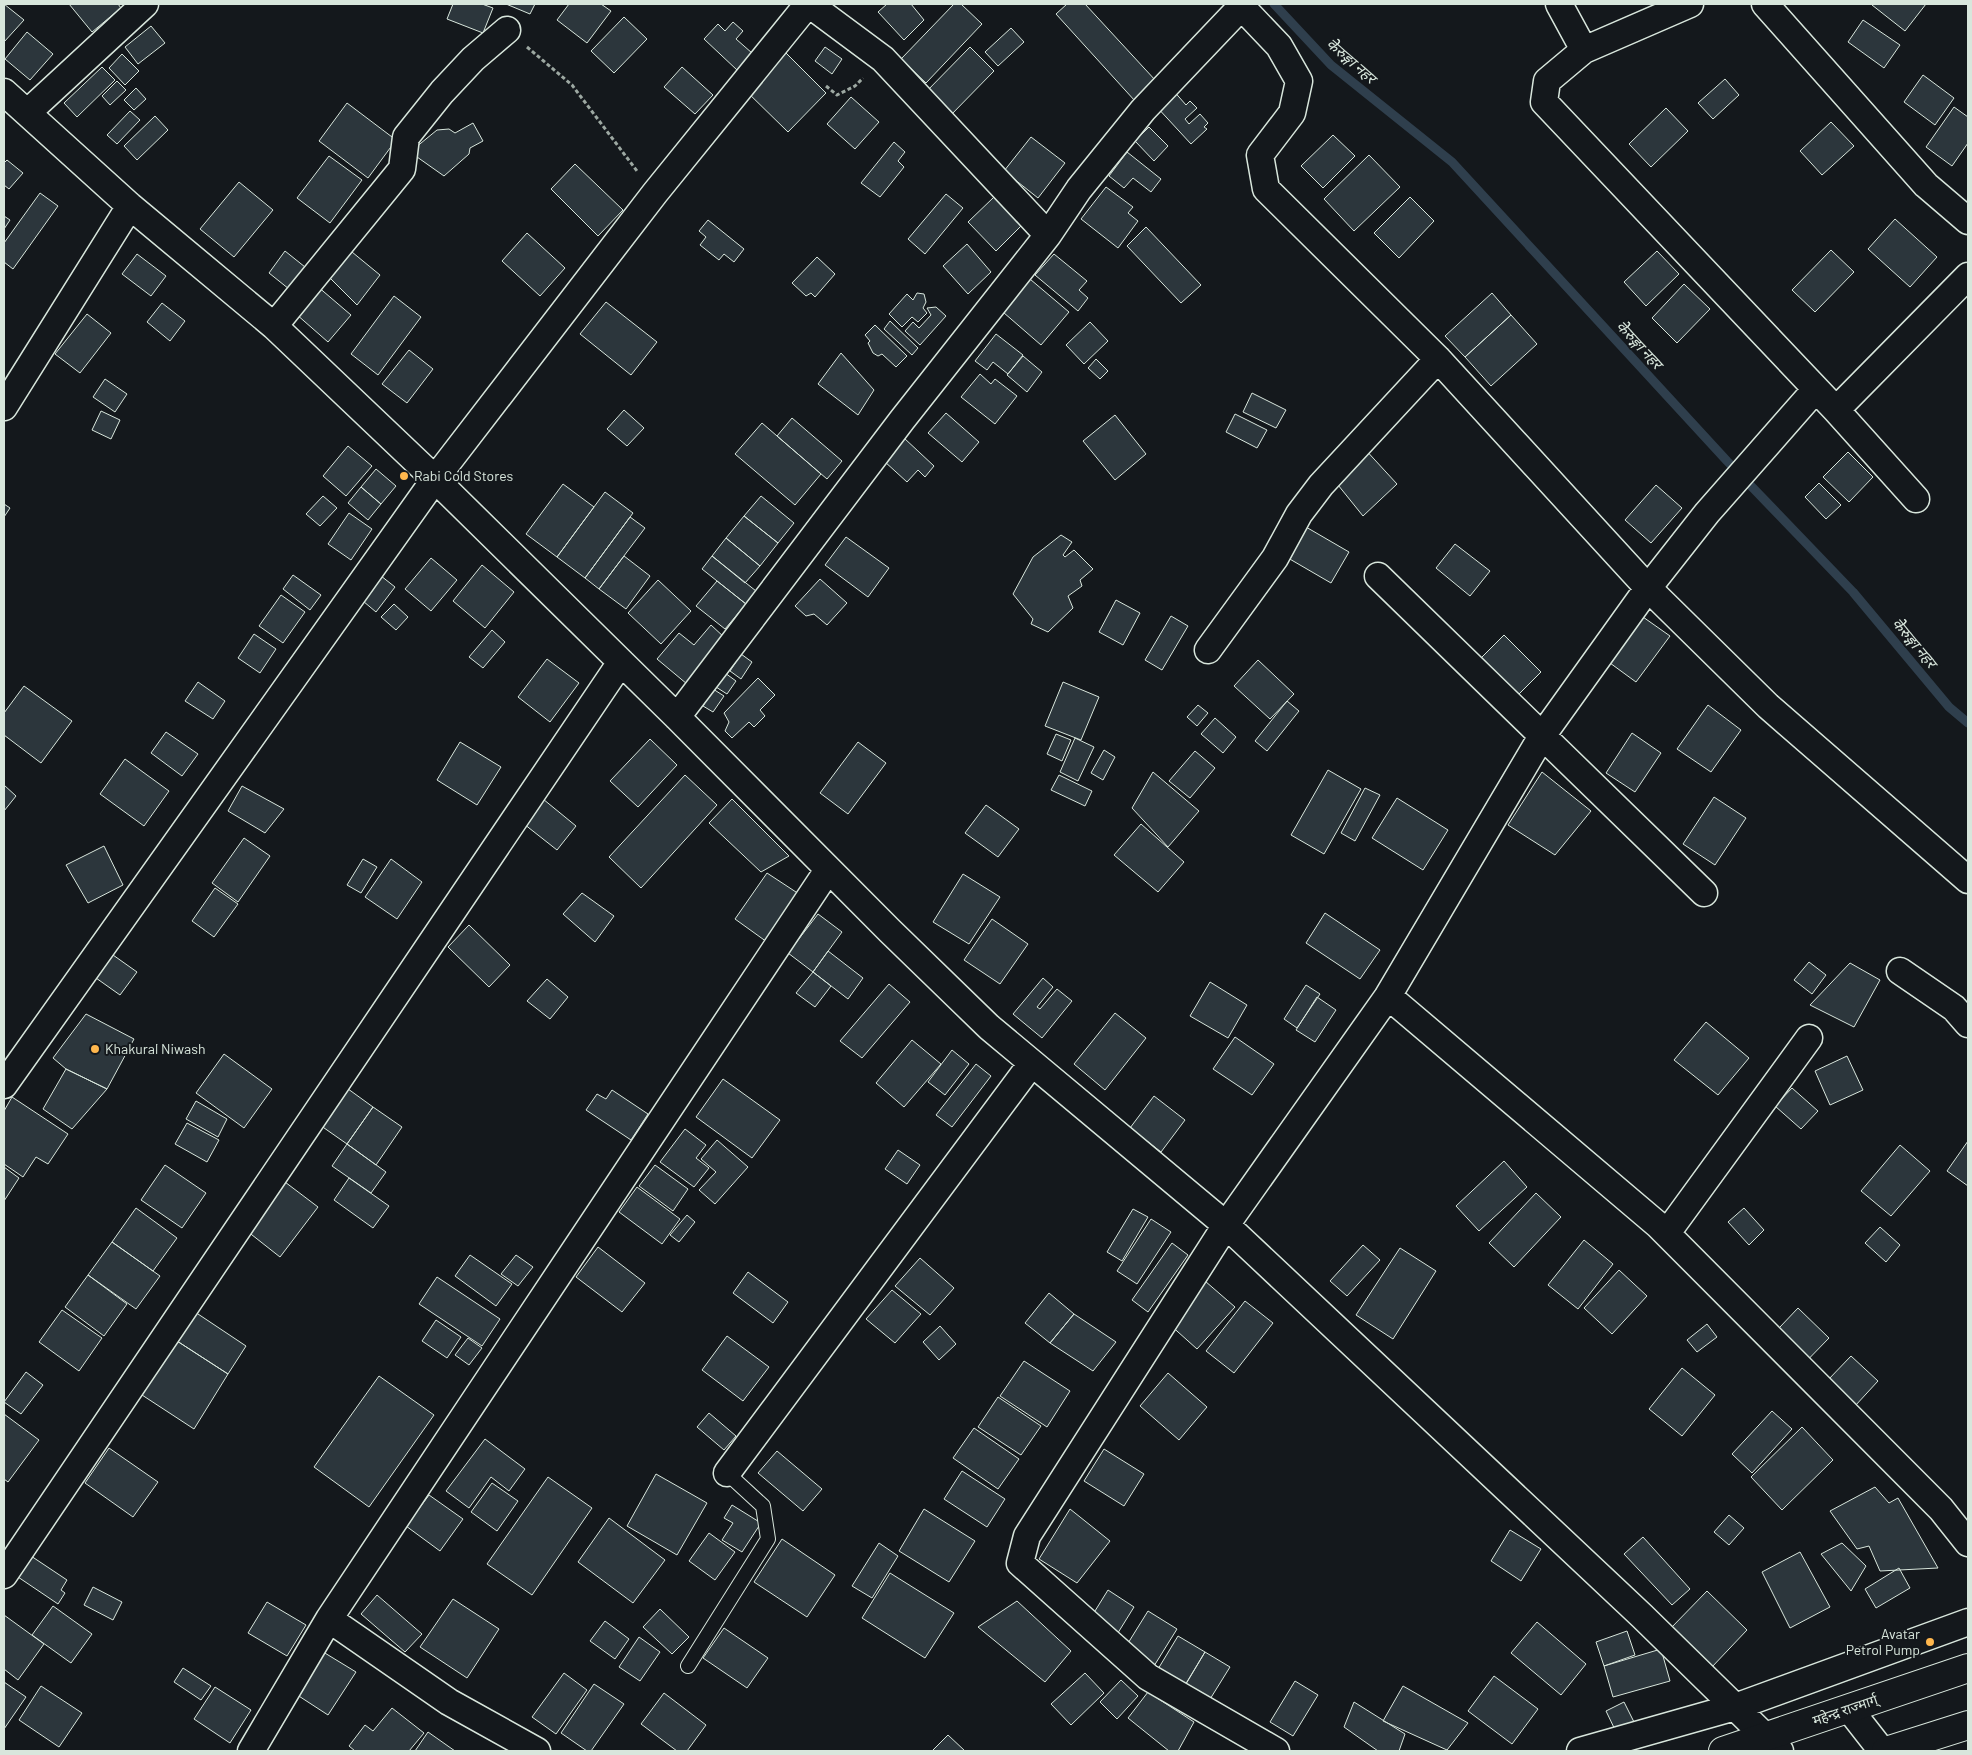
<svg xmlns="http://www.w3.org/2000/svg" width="1972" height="1755" viewBox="0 0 1972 1755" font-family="Barlow,'Noto Sans Devanagari',sans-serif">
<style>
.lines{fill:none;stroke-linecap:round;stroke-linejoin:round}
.stream{stroke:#2f3f4d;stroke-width:9}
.building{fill:#2c363c;stroke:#d8e6dc}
.lane-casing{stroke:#d8e6dc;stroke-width:16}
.street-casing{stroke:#d8e6dc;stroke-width:29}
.highway-casing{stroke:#d8e6dc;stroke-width:30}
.path{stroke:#9da8a2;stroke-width:3;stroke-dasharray:4 2.5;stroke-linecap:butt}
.lane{stroke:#14181c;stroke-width:14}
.street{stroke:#14181c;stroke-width:26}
.highway{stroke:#14181c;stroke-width:28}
.poi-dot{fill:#ffb74d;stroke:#14181c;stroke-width:2}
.labels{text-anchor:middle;stroke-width:4;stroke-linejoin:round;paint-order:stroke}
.poi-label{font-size:14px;fill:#d8e6dc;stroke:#14181c;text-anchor:start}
.street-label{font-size:14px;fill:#d8e6dc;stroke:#14181c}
.water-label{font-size:15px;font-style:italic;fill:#d8e6dc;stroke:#14181c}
</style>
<rect width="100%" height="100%" fill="#14181c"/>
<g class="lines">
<!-- stream -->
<path class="stream" d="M1274,4L1331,65L1452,162L1727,461L1853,592L1949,707L1968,723"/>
</g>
<!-- building -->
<path class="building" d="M4,4L24,20L4,42Z
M69,4H118L121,8L92,32Z
M453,4H482L493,8L483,33L447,19Z
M506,4H535L530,14Z
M569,4H601L611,11L587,43L557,20Z
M887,4H911L924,20L904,40L878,12Z
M954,4H961L982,24L926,83L901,59Z
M1067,4H1085L1156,81L1135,101L1056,14Z
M1873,4H1926L1905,31L1872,5Z
M624,17L647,39L614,73L591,51Z
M1863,20L1900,45L1884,68L1848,42Z
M733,22L743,31L736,39L752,53L737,70L704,39L718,24L725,31Z
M151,26L165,43L138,64L125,47Z
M1011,28L1024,42L998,66L985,52Z
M27,32L53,54L30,80L5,59Z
M825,47L842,59L832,74L815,61Z
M970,47L994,71L948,118L924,94Z
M781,48L826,93L788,132L743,88Z
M122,54L139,71L125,85L109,68Z
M102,67L115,80L77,117L64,103Z
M682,67L713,95L695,114L664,87Z
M1923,75L1954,98L1935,125L1904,102Z
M1725,79L1739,95L1713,119L1698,103Z
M117,81L126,90L110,105L102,96Z
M136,88L146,99L134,110L124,100Z
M1172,89L1186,105L1190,101L1197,108L1185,119L1189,124L1200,114L1208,123L1204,127L1207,129L1191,144L1155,105Z
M851,97L879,122L855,149L827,124Z
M347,103L396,140L368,178L319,141Z
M1954,107L1968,117V143L1952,166L1926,147Z
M1666,108L1688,131L1651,167L1629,144Z
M130,111L140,120L117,144L107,135Z
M155,116L168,130L137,160L124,146Z
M1831,122L1854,146L1822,175L1800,151Z
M473,123L483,141L470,148L469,154L444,176L410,152L437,130L449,129L455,133Z
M1149,127L1168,146L1154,161L1135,141Z
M1333,135L1355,156L1323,188L1301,166Z
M1031,137L1065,163L1038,198L1004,171Z
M894,142L905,152L898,161L904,167L880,197L861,183Z
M1127,152L1161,179L1151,192L1133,178L1124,188L1109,176Z
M1369,155L1400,187L1354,231L1324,199Z
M329,156L362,180L330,223L297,198Z
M7,160L23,173L9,189L4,185V163Z
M575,164L623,210L598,236L551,189Z
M239,182L273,210L234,257L200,229Z
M1106,187L1133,207L1128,213L1138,221L1118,248L1081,219Z
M40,193L58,206L13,269L4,262V243Z
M946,194L963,208L925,254L908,239Z
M994,197L1021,226L996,251L968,222Z
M1410,197L1434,221L1399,258L1374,233Z
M4,216L10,220L4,229Z
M1895,219L1937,257L1910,287L1868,249Z
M708,220L744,249L734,262L724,254L719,260L700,245L706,237L699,231Z
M1146,227L1201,285L1181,303L1127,246Z
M527,233L565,268L540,296L502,261Z
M967,244L991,272L968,294L943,266Z
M1831,250L1854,272L1815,312L1792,290Z
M285,251L310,271L294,293L269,273Z
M1657,251L1679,274L1646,306L1624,282Z
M352,252L380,275L357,305L330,278Z
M137,254L166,276L151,296L122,274Z
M1054,254L1087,281L1079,290L1088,298L1078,311L1035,275Z
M817,257L835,274L815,297L811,293L806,296L792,283Z
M1024,274L1069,312L1041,345L996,306Z
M310,280L351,315L328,342L288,307Z
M1684,284L1710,309L1677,343L1652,318Z
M917,293L924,294L926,302L923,308L927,313L918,322L912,317L902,327L889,314L907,294L913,300Z
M1492,293L1511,315L1465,357L1445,336Z
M394,296L421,317L378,375L351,354Z
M606,302L657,342L631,375L580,334Z
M162,303L185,321L170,341L147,322Z
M936,307L946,316L920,345L905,331L913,322L919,328L931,315L927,308Z
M87,314L111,333L80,373L55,354Z
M1511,315L1537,344L1491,386L1465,357Z
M890,321L918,348L912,355L884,329Z
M1090,322L1108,341L1084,364L1066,345Z
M875,325L907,356L896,367L882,354L878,356L873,353L868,343L870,341L865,335Z
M996,334L1023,355L1008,374L993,362L987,370L975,361Z
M409,350L433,369L407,403L382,384Z
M841,353L874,390L858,415L818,384Z
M1023,356L1042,372L1027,392L1007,375Z
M1096,359L1108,371L1100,379L1088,368Z
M980,374L991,384L995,379L1017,396L995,424L961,397Z
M105,379L127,394L115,412L93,397Z
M1252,393L1286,410L1276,428L1243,412Z
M624,410L644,428L627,446L607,429Z
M101,411L120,420L111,439L92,430Z
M946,413L979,442L962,462L928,433Z
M1235,414L1267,430L1257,448L1226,432Z
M1115,415L1146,454L1115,480L1083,441Z
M792,418L842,461L827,479L777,436Z
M762,423L821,474L795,505L735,454Z
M904,438L934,466L925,477L918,470L907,482L884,461Z
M348,446L372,466L346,496L323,476Z
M1363,447L1397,484L1363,516L1334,480Z
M1848,452L1873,477L1849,502L1823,477Z
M376,469L396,486L381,504L361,487Z
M1819,483L1841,505L1826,519L1805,497Z
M563,484L594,507L557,557L526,534Z
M1656,485L1682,508L1651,543L1625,520Z
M361,487L381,504L368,520L348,503Z
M605,492L633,513L585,578L557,557Z
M323,496L337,508L320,526L306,514Z
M761,496L794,523L778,543L744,516Z
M4,504L10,508L4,517Z
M349,513L372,529L351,560L328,544Z
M744,516L778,543L760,566L726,538Z
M630,517L645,528L599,589L585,578Z
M1306,527L1349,552L1331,583L1288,558Z
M1061,535L1072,542L1063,555L1065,557L1074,550L1093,569L1080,580L1082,586L1068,596L1073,608L1048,632L1031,624L1033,619L1013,594L1033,557Z
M846,537L889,568L868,597L825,565Z
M726,538L760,566L745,583L712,556Z
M1455,544L1490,571L1470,596L1436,568Z
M624,556L650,576L626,609L599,589Z
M712,556L756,591L746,604L702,569Z
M431,558L457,580L431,611L405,589Z
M482,565L514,592L485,628L453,601Z
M376,572L395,587L376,612L357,596Z
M293,575L321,595L310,610L283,589Z
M820,579L847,603L827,625L814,614L806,616L795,606Z
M658,580L691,611L661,644L628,613Z
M717,581L746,604L725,629L696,606Z
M281,595L305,612L283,643L259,626Z
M1116,600L1140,613L1123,645L1099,632Z
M394,604L408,617L396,630L381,617Z
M1171,616L1188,626L1162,670L1145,660Z
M1643,617L1670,636L1636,682L1610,663Z
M711,625L725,638L687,684L657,659L679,633L694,645Z
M492,630L505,642L483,668L469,657Z
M254,634L276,649L260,673L238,658Z
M1504,635L1541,672L1517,696L1480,659Z
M741,654L752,662L741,679L730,671Z
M547,659L579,683L550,722L518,697Z
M1258,660L1294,694L1270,719L1234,686Z
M725,673L736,681L727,694L716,687Z
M758,678L775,695L760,710L765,716L754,727L749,722L732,738L725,731L729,722L724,713Z
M198,682L225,701L213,719L185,701Z
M1063,682L1099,697L1081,740L1045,726Z
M24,686L72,721L41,763L4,735V713Z
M713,689L724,696L713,712L703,706Z
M1287,701L1299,711L1267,751L1255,741Z
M1198,705L1208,713L1197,726L1187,717Z
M1708,705L1741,730L1711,772L1677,749Z
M1215,718L1236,737L1223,753L1201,734Z
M166,732L198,754L182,776L151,753Z
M1632,733L1661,753L1635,792L1606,773Z
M1056,734L1071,740L1062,761L1047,754Z
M1075,738L1094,747L1078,781L1060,772Z
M650,739L677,765L638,807L610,781Z
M460,742L501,767L477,805L437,780Z
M858,742L886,763L848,814L820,793Z
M1104,750L1115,757L1103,780L1091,773Z
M1195,751L1215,768L1190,798L1169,781Z
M125,759L169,791L144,826L100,794Z
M1328,770L1361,789L1324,854L1291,835Z
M1153,772L1199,811L1168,847L1132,808Z
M1542,772L1591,811L1555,855L1508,825Z
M685,775L717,805L641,888L609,857Z
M1059,775L1092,791L1085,806L1051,790Z
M4,785L16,796L4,811Z
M242,786L284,809L265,833L228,811Z
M1365,788L1380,795L1355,841L1341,833Z
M1714,797L1746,818L1715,865L1683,844Z
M1397,798L1448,830L1423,870L1372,838Z
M543,799L576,826L557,850L524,824Z
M732,799L789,856L761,872L709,823Z
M986,805L1019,829L998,857L965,833Z
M1141,824L1184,862L1158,892L1114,855Z
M244,838L270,856L238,902L212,883Z
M104,846L123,885L88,903L66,865Z
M363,859L377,867L361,893L347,885Z
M391,859L422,882L397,919L365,897Z
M767,873L799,894L767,942L735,919Z
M963,874L1000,897L969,944L933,922Z
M215,888L238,904L214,937L192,921Z
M582,893L614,916L595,942L563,914Z
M1325,913L1380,950L1360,979L1306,943Z
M818,914L842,932L813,972L788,953Z
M992,919L1028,944L1000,984L964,960Z
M469,925L510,965L489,987L448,947Z
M828,951L863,978L848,999L813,972Z
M113,955L137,972L120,995L96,978Z
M1809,962L1826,975L1812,994L1794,980Z
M1850,963L1880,980L1854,1027L1810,1005Z
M813,972L831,986L815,1007L796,993Z
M1043,978L1053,987L1037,1007L1040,1009L1057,989L1072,1001L1042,1038L1013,1014Z
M547,979L568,997L550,1019L527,1001Z
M1210,982L1247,1005L1228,1038L1190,1016Z
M889,984L910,1002L862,1058L840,1041Z
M1306,985L1320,994L1297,1028L1284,1019Z
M1317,997L1336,1010L1315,1042L1296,1030Z
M1115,1013L1146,1038L1105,1090L1074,1064Z
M86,1014L134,1039L107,1089L66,1069L53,1058Z
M1706,1022L1749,1058L1718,1095L1674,1060Z
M1235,1037L1274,1064L1252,1095L1213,1069Z
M912,1040L941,1064L904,1107L876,1083Z
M952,1050L969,1064L945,1095L928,1082Z
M224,1054L272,1089L244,1128L196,1093Z
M1847,1056L1863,1090L1830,1105L1815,1071Z
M976,1064L991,1076L952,1127L936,1115Z
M66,1069L107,1089L72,1129L43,1109Z
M723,1079L780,1120L752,1158L696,1117Z
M344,1086L373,1107L347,1144L317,1123Z
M1792,1088L1818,1111L1801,1129L1775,1106Z
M612,1090L648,1114L631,1140L586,1110L597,1094L606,1099Z
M1154,1096L1185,1120L1161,1152L1130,1128Z
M12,1097L68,1134L48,1164L36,1157L23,1177L4,1164V1111Z
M196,1101L227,1119L218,1137L186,1119Z
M373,1107L402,1127L376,1165L347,1144Z
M187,1123L219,1140L207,1162L175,1144Z
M685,1129L706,1145L696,1158L709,1168L694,1187L660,1162Z
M717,1140L748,1167L715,1204L699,1190L716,1172L701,1159Z
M1968,1141V1186L1947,1171Z
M347,1144L386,1172L371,1193L332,1166Z
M1900,1145L1930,1171L1891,1216L1861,1191Z
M898,1150L920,1165L907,1184L885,1169Z
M1504,1161L1527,1187L1479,1231L1456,1206Z
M165,1165L206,1193L182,1228L141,1200Z
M655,1165L688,1189L673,1211L639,1186Z
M4,1167L19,1178L4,1201Z
M349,1178L389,1206L373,1228L334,1200Z
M285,1182L318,1207L280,1257L247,1231Z
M637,1187L680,1219L662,1244L619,1212Z
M1536,1193L1561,1217L1514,1267L1489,1243Z
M136,1208L177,1238L153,1271L112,1242Z
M1744,1208L1764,1230L1749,1245L1728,1222Z
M1133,1209L1148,1217L1122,1261L1107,1252Z
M687,1215L695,1222L679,1242L670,1235Z
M1151,1219L1171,1232L1137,1284L1117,1271Z
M1880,1227L1900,1245L1886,1262L1865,1243Z
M1584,1240L1613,1264L1578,1309L1548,1285Z
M112,1242L160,1276L136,1309L88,1275Z
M1172,1243L1188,1255L1148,1312L1132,1300Z
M1363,1245L1380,1260L1347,1296L1330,1281Z
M598,1247L645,1283L622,1312L576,1277Z
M1400,1248L1436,1271L1393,1339L1356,1315Z
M470,1255L512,1284L496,1306L455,1276Z
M516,1255L533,1267L518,1286L501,1274Z
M920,1258L954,1288L930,1315L895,1286Z
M1619,1270L1647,1296L1612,1334L1584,1308Z
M748,1272L788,1302L773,1323L733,1293Z
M88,1275L127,1304L104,1336L65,1307Z
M437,1277L500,1319L482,1346L419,1304Z
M1205,1281L1235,1307L1197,1349L1168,1323Z
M892,1290L921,1314L895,1343L866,1319Z
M1049,1293L1074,1314L1050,1343L1025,1323Z
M1245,1301L1273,1323L1234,1373L1206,1351Z
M1798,1308L1829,1338L1793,1375L1762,1346Z
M62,1310L102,1338L79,1371L39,1342Z
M195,1312L246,1346L228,1374L177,1341Z
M1074,1314L1116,1342L1093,1371L1050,1343Z
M436,1320L461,1337L447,1358L422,1341Z
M1707,1324L1717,1337L1697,1352L1687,1340Z
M940,1326L956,1344L939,1360L923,1342Z
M727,1336L769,1367L743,1401L702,1370Z
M468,1338L482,1348L469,1365L455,1355Z
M177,1341L228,1374L194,1429L142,1395Z
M1851,1356L1878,1381L1855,1406L1827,1381Z
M1024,1361L1070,1391L1047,1427L1000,1396Z
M1682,1368L1715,1395L1682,1436L1649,1409Z
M26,1372L43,1385L21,1414L4,1402Z
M1168,1373L1207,1407L1179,1440L1140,1406Z
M379,1376L434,1415L369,1507L314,1467Z
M998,1397L1041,1426L1021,1455L978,1427Z
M1772,1411L1792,1429L1752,1473L1732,1454Z
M709,1413L736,1436L724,1450L697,1427Z
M4,1414L39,1440L8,1482L4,1479Z
M1802,1427L1833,1460L1782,1510L1751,1477Z
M974,1428L1019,1459L998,1489L953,1458Z
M485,1439L525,1469L509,1491L491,1477L469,1508L446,1491Z
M109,1448L158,1482L133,1517L85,1483Z
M1104,1449L1144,1474L1124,1506L1084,1481Z
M777,1451L822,1489L803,1511L758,1473Z
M962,1471L1005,1499L987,1527L944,1499Z
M656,1474L707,1503L677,1555L627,1526Z
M548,1477L592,1508L532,1595L487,1564Z
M492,1483L518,1501L497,1531L471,1512Z
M1875,1487L1889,1503L1898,1498L1938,1568L1880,1571L1869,1546L1857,1549L1830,1511Z
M429,1495L463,1519L440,1551L406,1526Z
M732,1505L761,1523L742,1552L722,1540L733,1523L724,1518Z
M924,1509L975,1541L949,1582L899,1551Z
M1070,1509L1110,1541L1077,1583L1039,1559Z
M1729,1515L1744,1528L1729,1545L1714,1532Z
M609,1518L665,1560L633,1603L578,1562Z
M1510,1530L1541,1549L1521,1581L1491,1561Z
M709,1533L735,1552L715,1580L689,1561Z
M1643,1537L1690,1589L1672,1605L1624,1554Z
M782,1539L835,1575L807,1617L754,1582Z
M879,1543L898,1556L872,1598L852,1586Z
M1842,1543L1866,1566L1851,1591L1821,1554Z
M1800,1552L1830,1607L1790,1628L1762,1572Z
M31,1556L67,1580L61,1590L65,1593L58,1604L18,1577Z
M1899,1568L1910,1588L1876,1608L1865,1589Z
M890,1573L954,1613L925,1658L862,1618Z
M93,1587L122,1602L113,1620L84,1605Z
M1108,1590L1134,1607L1116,1636L1090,1619Z
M1707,1591L1747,1630L1711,1668L1670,1629Z
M377,1595L422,1634L405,1652L361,1614Z
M453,1599L499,1629L467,1678L420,1647Z
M1017,1601L1071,1651L1045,1682L978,1627Z
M267,1602L306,1625L287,1656L248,1633Z
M53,1606L92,1634L71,1663L32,1635Z
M660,1609L689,1637L672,1654L643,1627Z
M1148,1611L1177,1629L1154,1666L1125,1648Z
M4,1615L44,1644L18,1680L4,1669Z
M605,1621L629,1639L615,1659L590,1641Z
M1537,1622L1586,1664L1561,1695L1511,1653Z
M724,1628L768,1658L747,1688L703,1658Z
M1627,1631L1635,1655L1604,1666L1596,1642Z
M1178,1636L1205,1652L1182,1690L1155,1674Z
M639,1637L660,1652L640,1681L619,1667Z
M315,1647L356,1672L328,1715L288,1689Z
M1661,1649L1670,1681L1613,1697L1604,1666Z
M1205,1652L1230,1667L1207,1704L1183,1689Z
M183,1668L211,1686L201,1700L174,1682Z
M564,1673L587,1690L556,1734L532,1717Z
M1085,1673L1104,1693L1071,1725L1051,1704Z
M1494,1676L1538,1709L1512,1744L1468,1711Z
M1121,1680L1138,1696L1117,1719L1100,1702Z
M1295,1681L1318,1695L1293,1736L1270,1722Z
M4,1682L26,1697L4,1729Z
M594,1684L624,1704L591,1751H587L561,1733Z
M41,1686L82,1713L59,1747L19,1720Z
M1403,1686L1468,1723L1447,1750L1383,1721Z
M215,1687L251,1710L230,1743L194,1719Z
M1148,1692L1194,1722L1178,1751H1169L1128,1718Z
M664,1693L706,1725L687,1751H677L641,1724Z
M1354,1702L1405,1734L1399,1751H1378L1344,1727Z
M1624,1702L1636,1726L1618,1736L1606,1711Z
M392,1708L424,1733L409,1751H355L349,1746L365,1725L373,1731Z
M428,1732L455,1751H415Z
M948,1735L965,1751H932Z"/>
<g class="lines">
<!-- lane casing -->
<g class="lane-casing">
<path id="lane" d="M688,1666L768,1539L763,1506L727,1473"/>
</g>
<!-- street casing -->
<g class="street-casing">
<path id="street" d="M1239,4L1279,46L1299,81L1292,113L1260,155L1266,189L1438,359L1648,588L1768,706L1968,880
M1559,4L1584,50
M1690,4L1584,50L1547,81L1544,102L1836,410L1916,499
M1765,4L1926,185L1968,221
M4,92L130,206L274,326L435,479L677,717L890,931L989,1027L1226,1225L1642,1616L1780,1751
M27,113L145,4
M1048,235L1079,189L1143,110L1241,7
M274,326L402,169L406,137L442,92L473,59L507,30
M4,407L130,206
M1836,410L1968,276
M1378,576L1704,893
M1208,650L1275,558L1299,514L1321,485L1438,359
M677,717L902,420L1048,235L883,59L809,4
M1900,971L1954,1008L1968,1024
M1388,996L1658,1225L1941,1509L1968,1543
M4,1085L435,479L655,193L808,4
M1667,1233L1809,1038
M727,1473L1032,1063
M4,1575L621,662
M329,1619L449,1702L537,1751
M1850,1710L1882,1751
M251,1751L329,1619L828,870
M1276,1751L1148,1677L1020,1563L1027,1536L1226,1225L1388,996L1542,736L1648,588L1707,513L1816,389
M1580,1751L1735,1707L1968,1622"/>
</g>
<!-- highway casing -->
<g class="highway-casing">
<path id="highway" d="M1723,1751L1968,1668
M1886,1751L1968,1725"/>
</g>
<!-- path -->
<path class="path" d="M527,47L572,85L637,171
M826,86L837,95L855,86L863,78"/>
<!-- lane -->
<use href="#lane" class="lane"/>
<!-- street -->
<use href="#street" class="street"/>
<!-- highway -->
<use href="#highway" class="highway"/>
</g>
<!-- markers -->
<g class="poi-dot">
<circle cx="404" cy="476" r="5"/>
<circle cx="95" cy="1049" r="5"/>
<circle cx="1930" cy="1642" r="5"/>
</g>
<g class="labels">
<!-- poi labels -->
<g class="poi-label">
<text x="414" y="481">Rabi Cold Stores</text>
<text x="105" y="1054">Khakural Niwash</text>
<text x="1920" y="1639" text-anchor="end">Avatar<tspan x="1920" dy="16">Petrol Pump</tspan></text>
</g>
<!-- street labels -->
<g class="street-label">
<text transform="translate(1845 1710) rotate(-19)" y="5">महेन्द्र राज्मार्ग्</text>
</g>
<!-- water labels -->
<g class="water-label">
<text transform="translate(1351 61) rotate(41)" y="5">केेरुङ्गा नहर</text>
<text transform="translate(1639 345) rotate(47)" y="5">केेरुङ्गा नहर</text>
<text transform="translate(1914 643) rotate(50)" y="5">केेरुङ्गा नहर</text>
</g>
</g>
<!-- border -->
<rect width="1972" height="1755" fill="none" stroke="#d8e6dc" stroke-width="10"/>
</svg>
